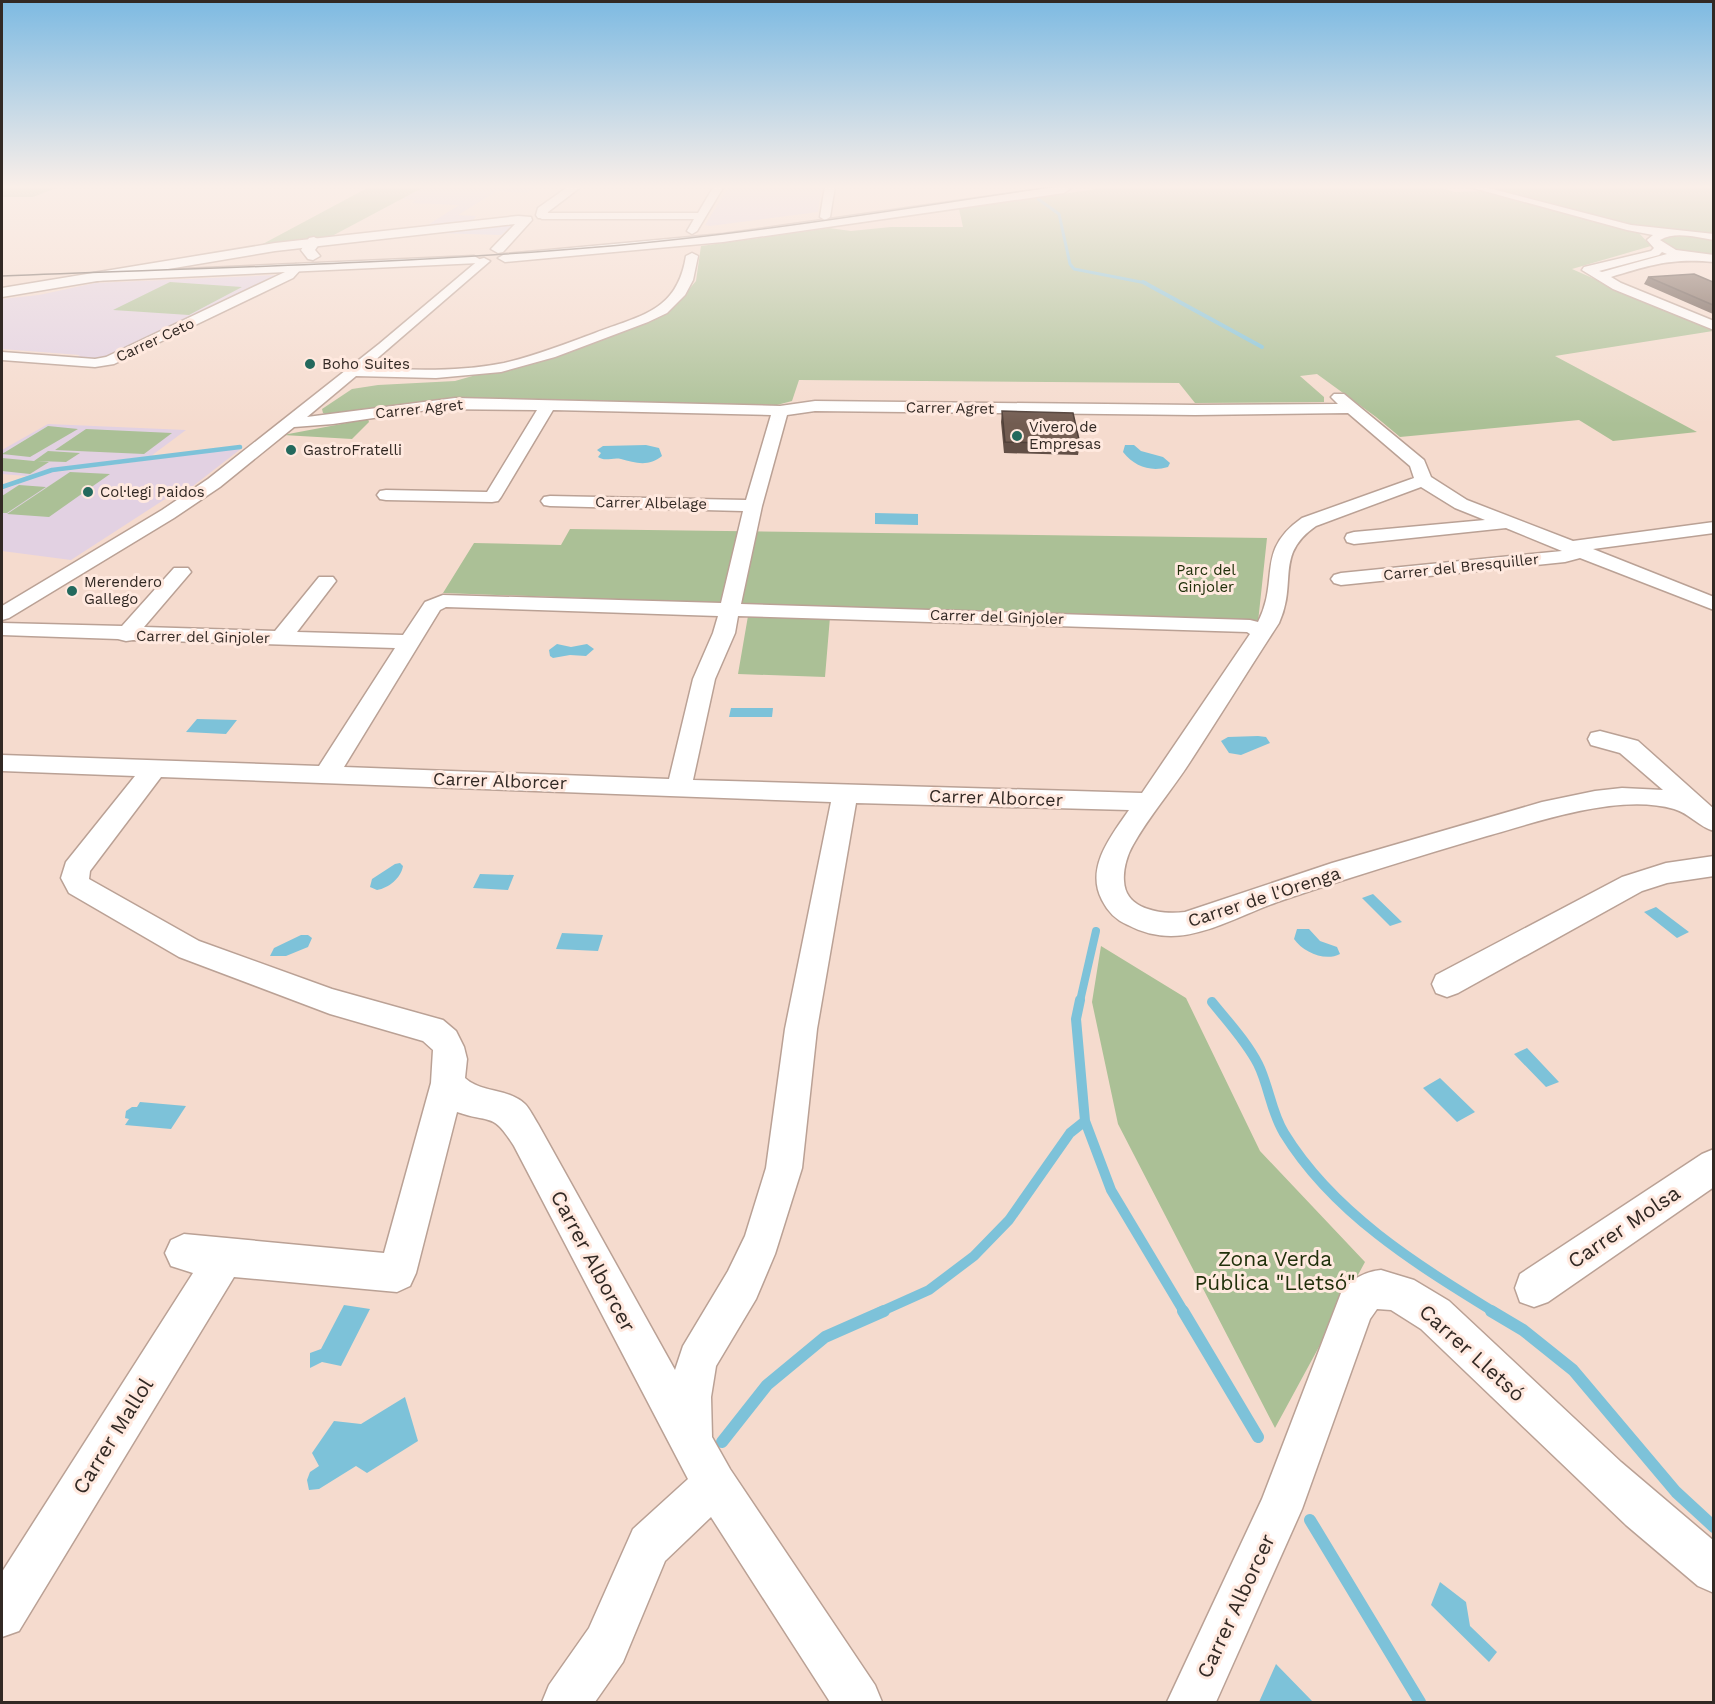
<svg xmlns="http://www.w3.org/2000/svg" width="1715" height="1704" viewBox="0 0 1715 1704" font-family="'Work Sans',sans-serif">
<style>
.commercial{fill:#dbd3e8}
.education{fill:#e2d1e2}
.green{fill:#abc096}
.water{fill:#7dc2d9}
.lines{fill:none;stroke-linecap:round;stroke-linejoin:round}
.stream-far5{stroke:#7dc2d9;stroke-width:3}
.stream-far4{stroke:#7dc2d9;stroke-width:4}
.stream-far3{stroke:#7dc2d9;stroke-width:4.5}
.stream-far2{stroke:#7dc2d9;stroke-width:8}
.stream-far1{stroke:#7dc2d9;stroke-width:10}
.stream{stroke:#7dc2d9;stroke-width:12}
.minor-casing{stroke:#baa195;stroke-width:3}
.tertiary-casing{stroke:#baa195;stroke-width:3}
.secondary-casing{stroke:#baa195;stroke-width:3}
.minor{fill:#fff;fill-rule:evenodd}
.tertiary{fill:#fff;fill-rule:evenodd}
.secondary{fill:#fff;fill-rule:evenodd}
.tram{stroke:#655851;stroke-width:1.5}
.wall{fill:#624f46}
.building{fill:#725c51;stroke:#504039;stroke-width:1.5}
.poi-dot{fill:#23695d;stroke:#ffe9df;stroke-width:2}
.labels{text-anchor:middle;stroke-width:6;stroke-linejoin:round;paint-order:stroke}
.far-street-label{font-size:15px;fill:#322924;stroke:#ffe9df}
.far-poi-label{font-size:15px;fill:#322924;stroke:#ffe9df;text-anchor:start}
.far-park-label{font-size:15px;fill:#20300a;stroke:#ffe9df}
.street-label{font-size:18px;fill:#322924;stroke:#ffe9df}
.near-street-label{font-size:21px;fill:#322924;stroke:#ffe9df}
.near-park-label{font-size:21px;fill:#20300a;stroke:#ffe9df}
</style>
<rect width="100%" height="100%" fill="#f5dbce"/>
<!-- commercial -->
<path class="commercial" d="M511,222L513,226L501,235L436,233L394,238Z"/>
<!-- education -->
<path class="education" d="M426,186H538L526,193L497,191L458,215L476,216L473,220L428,225L459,205L412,203L416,200L402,199Z
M729,186H822L818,212L710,226L705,225Z
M277,275L100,360L74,358L80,355L2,349V299L39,295L95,283Z
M48,424L186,430L151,456L62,467L57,472L242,448L184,493L176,492L71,560L2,551V490L41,476L46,470L26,476L2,474V450Z"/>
<!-- green -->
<path class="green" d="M2,186H61L33,197H2Z
M371,186H426L332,236L259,246Z
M1117,186H1434L1455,192L1483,191L1639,233L1651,246L1572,269L1713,331L1555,356L1697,432L1613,441L1579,420L1400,437L1376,417L1317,374L1300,376L1324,397V402L1195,403L1179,383L799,380L792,401L777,405L447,399L327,415L323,413L322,409L352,389L378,385L455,381L570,348L650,321L672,309L696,281L701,246L829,228L851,231L891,227H963L959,209Z
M1498,186H1713V233L1652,230L1495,189Z
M1682,236L1713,239V257C1698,255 1671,255 1661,241L1664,238Z
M170,282L242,287L189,315L113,310Z
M368,419L369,422L352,439L283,435Z
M48,426L78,429L30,457L2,454Z
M86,429L172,433L144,454L55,450Z
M48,451L80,453L66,462L37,461L49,462L30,474L2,471V458L34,461Z
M70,472L110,474L49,517L7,514Z
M19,485L46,487L7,513H2V496Z
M570,529L1267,538L1258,622L443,593L474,543L561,545Z
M748,616L830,617L825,677L738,674Z
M1101,946L1186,998L1260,1151L1365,1262L1275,1428L1118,1124L1092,1002Z"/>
<!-- water -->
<path class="water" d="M646,445L659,448L662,456C649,467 635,463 621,459C613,457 605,462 598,457L601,453L597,450L603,446Z
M1125,445H1134L1141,451L1163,457L1170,463L1168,467C1151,472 1135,467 1123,452Z
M875,513L918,514V525L875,524Z
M557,644L571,647L587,644L594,649L586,656L570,655L553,658L550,656L549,650Z
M731,708H773L772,717H729Z
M197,719L237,720L226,734L186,732Z
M1258,736L1266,737L1270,743L1241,755L1229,753L1221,741L1228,737Z
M400,863L403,866C401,878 389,888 377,890L370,887L372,879L395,864Z
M480,874L514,875L508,890L473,888Z
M1373,894L1402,922L1390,926L1362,898Z
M1656,907L1689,932L1677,938L1644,912Z
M1297,929H1309L1320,941L1337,947L1340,954C1325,962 1303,952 1294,939Z
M562,933L603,935L598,951L556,949Z
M301,935H308L312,938L308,947L286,956H270L274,948Z
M1527,1048L1559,1082L1546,1087L1514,1054Z
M1440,1078L1475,1112L1457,1122L1423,1088Z
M140,1102L186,1106L171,1129L125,1125L129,1119L125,1118L126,1111L132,1107H137Z
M344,1305L370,1309L341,1366L322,1362L310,1368V1353L321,1349Z
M405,1397L418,1441L367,1473L356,1466L319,1489L309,1490L307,1480L310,1472L319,1466L312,1453L334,1421L361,1424Z
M1440,1582L1466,1602L1470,1626L1497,1652L1489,1662L1431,1605Z
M1276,1664L1313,1702H1259Z"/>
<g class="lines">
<!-- stream-far5 -->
<path class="stream-far5" d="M1038,199L1059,214L1070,264L1074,269L1146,283"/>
<!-- stream-far4 -->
<path class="stream-far4" d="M1143,282L1262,347"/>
<!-- stream-far3 -->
<path class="stream-far3" d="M2,487L52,470L240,447"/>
<!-- stream-far2 -->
<path class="stream-far2" d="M1080,1001L1096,931"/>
<!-- stream-far1 -->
<path class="stream-far1" d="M1212,1002C1228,1022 1246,1041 1258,1064C1269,1086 1271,1112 1284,1133C1333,1213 1416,1264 1494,1312
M1085,1121L1111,1190L1184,1312
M880,1312L929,1290L974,1256L1009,1220L1070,1133L1085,1121L1076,1019L1080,1000"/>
<!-- stream -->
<path class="stream" d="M1183,1311L1258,1437
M1491,1311L1523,1330L1573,1370L1676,1492L1714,1527
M722,1442L767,1385L825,1337L884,1311
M1310,1520L1420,1702"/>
<!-- minor casing -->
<g class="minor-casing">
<path id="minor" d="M714,186H724L697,231L692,234L687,231L694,219H542L537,216L542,213H698Z
M825,186H835L830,217L825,220L820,217Z
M1466,186H1481L1631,225L1714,234V240C1696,237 1675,231 1660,240L1676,250L1714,255V262C1671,258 1651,265 1611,277L1621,283L1714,321V330L1613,289L1582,270L1584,267L1651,251L1654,248L1647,240L1653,235L1627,230ZM1662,252L1667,254L1602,272L1599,271L1659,255Z
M692,253L698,256L693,280L685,295L667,313L648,322L555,357L501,372L436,378L356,376L307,417L455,398L780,406L815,401L1195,405L1338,404L1331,397L1334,394H1344L1424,460L1431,477L1467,500L1573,541L1714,522V533L1593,549L1714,597V610L1580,558L1565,562L1341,585L1334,583L1331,579L1334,575L1341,573L1562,551L1506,528L1354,544L1347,542L1345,538L1347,534L1354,532L1485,520L1455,508L1421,487L1316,526C1274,555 1298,582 1279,623C1249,669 1220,716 1190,762C1172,790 1149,816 1133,845C1127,855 1123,870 1124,881C1125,910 1162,915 1185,912L1332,863L1542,802L1595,791L1622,788L1663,790L1620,753L1591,745L1588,739L1591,733L1600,731L1638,741L1714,809V831C1699,827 1689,813 1674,809C1620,793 1540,821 1487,836C1419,856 1351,877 1283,900C1249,911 1207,936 1171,936C1156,936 1141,932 1128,925C1116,920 1108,912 1102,900C1085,868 1111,836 1129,810L856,803L817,1029L802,1168L775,1254L756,1299L716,1366L711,1397L712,1437L730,1469L875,1685L882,1702H830L711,1517L665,1561L623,1662L595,1702H542L549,1685L589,1628L633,1529L688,1479L514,1146C492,1111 491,1124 457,1112L416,1273L410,1286L397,1292L234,1277L19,1631L2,1637V1572L193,1273L171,1266L165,1253L171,1240L184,1234L384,1253L431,1083L433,1050L423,1041L330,1014L179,957L69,893L61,878L66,862L135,776L2,771V755L319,766L395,648L133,640L126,641L118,639L2,635V623L122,626L174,568H188L191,572L144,627L275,631L319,577H333L336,581L297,632L403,635L425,602L443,595L721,603L743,511L550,506L544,505L541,501L544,497L550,496L746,500L771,415L553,410L501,497L498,501L492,502L386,500L380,499L377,495L380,491L386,490L487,492L537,410L434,409L333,424L294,427L220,487L174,518L9,618L2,620V606L162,510L208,479L379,344L480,259L484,258L490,261L366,368C412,370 459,372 504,363C535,356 565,344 595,333C641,315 677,312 686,256ZM815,411L1195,415L1348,413L1410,466L1414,478L1302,518C1255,551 1280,579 1258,622L1250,620L741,604L762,506L787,415ZM446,607L718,616L713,633L693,679L669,779L344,767L440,610ZM738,616L1247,632L1250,634L1142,793L693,780L715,679L735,633ZM161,777L831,802L785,1029L766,1168L745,1236L728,1271L683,1346L675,1370L538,1124C534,1118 530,1109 525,1104C508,1088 481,1093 465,1078L467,1059L464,1047L456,1031L443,1020L332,989L199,941L89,879L90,871Z
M296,264L302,268L293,278L114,364L95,367L2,360V352L95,359L106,357L285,272Z
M1714,856V876L1667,883L1642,891L1458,993L1447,997L1436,993L1432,984L1436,975L1622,877L1666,863Z
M1714,1149V1187L1548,1302L1534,1307L1520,1302L1515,1288L1520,1274L1702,1154Z
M1381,1270L1414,1280L1449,1301L1621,1462L1714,1541V1593L1698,1586L1626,1525L1421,1329L1391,1310L1377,1309L1370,1319L1302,1509L1216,1702H1167L1262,1499L1341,1293C1352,1279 1363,1272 1381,1270Z"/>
</g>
<!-- tertiary casing -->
<g class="tertiary-casing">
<path id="tertiary" d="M569,186H582L548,212L546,218H538L536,215L538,208Z
M518,216L531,217L532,220L503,252L498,253L491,249L515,224L275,251L2,297V288L275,243Z"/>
</g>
<!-- secondary casing -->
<g class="secondary-casing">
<path id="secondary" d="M1062,186L1070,189L1064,193L723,242L505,262L498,258L505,254L723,234Z
M314,237L321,241L315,250L320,256L313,260L308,259L301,250L309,238Z
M474,256L481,260L479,263L94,281L87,277L94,273Z"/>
</g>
<!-- minor -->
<use href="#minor" class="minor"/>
<!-- tertiary -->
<use href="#tertiary" class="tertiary"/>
<!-- secondary -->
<use href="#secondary" class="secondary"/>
<!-- tram -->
<path class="tram" d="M2,276C201,268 400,264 598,247C752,234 904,208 1057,186"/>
</g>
<!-- wall -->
<path class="wall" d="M1648,277L1713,282V314L1644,284Z
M1002,411L1080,444L1078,455L1004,453L1001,422Z"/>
<!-- building -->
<path class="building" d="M1694,274L1713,282V305L1648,277Z
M1002,411L1073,413L1080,444L1005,442Z"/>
<!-- sky -->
<linearGradient id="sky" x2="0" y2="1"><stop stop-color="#7dbae2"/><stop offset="0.44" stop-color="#faefe9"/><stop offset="1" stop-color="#faefe9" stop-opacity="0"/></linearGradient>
<rect width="1715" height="424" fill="url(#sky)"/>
<!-- markers -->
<g class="poi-dot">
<circle cx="310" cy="364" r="6"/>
<circle cx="1017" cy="436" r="6"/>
<circle cx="291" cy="450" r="6"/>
<circle cx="88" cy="492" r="6"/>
<circle cx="72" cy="591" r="6"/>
</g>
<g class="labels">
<!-- far-street labels -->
<g class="far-street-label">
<text transform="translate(155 340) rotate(-25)" y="5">Carrer Ceto</text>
<text transform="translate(950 408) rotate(1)" y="5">Carrer Agret</text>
<text transform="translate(419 409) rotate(-6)" y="5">Carrer Agret</text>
<text transform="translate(651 503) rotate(1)" y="5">Carrer Albelage</text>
<text transform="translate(1461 567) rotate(-6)" y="5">Carrer del Bresquiller</text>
<text transform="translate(997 617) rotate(2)" y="5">Carrer del Ginjoler</text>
<text transform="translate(203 637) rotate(1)" y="5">Carrer del Ginjoler</text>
</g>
<!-- far-poi labels -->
<g class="far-poi-label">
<text x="322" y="369">Boho Suites</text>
<text x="1029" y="432">Vivero de<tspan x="1029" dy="17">Empresas</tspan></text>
<text x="303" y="455">GastroFratelli</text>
<text x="100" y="497">Col·legi Paidos</text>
<text x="84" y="587">Merendero<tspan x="84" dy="17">Gallego</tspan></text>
</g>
<!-- far-park labels -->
<g class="far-park-label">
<text x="1206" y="575">Parc del<tspan x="1206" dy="17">Ginjoler</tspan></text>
</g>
<!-- street labels -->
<g class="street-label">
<text transform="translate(500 781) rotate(2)" y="6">Carrer Alborcer</text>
<text transform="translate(996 798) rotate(2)" y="6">Carrer Alborcer</text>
<text transform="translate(1264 897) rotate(-18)" y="6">Carrer de l'Orenga</text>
</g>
<!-- near-street labels -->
<g class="near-street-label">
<text transform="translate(1624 1227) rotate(-34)" y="7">Carrer Molsa</text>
<text transform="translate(593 1261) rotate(62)" y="7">Carrer Alborcer</text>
<text transform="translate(1472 1353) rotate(42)" y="7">Carrer Lletsó</text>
<text transform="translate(113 1436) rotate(-58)" y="7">Carrer Mallol</text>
<text transform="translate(1236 1606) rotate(-65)" y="7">Carrer Alborcer</text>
</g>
<!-- near-park labels -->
<g class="near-park-label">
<text x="1275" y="1266">Zona Verda<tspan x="1275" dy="24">Pública "Lletsó"</tspan></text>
</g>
</g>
<!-- border -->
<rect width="1715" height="1704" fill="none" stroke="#322924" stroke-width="6"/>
</svg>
